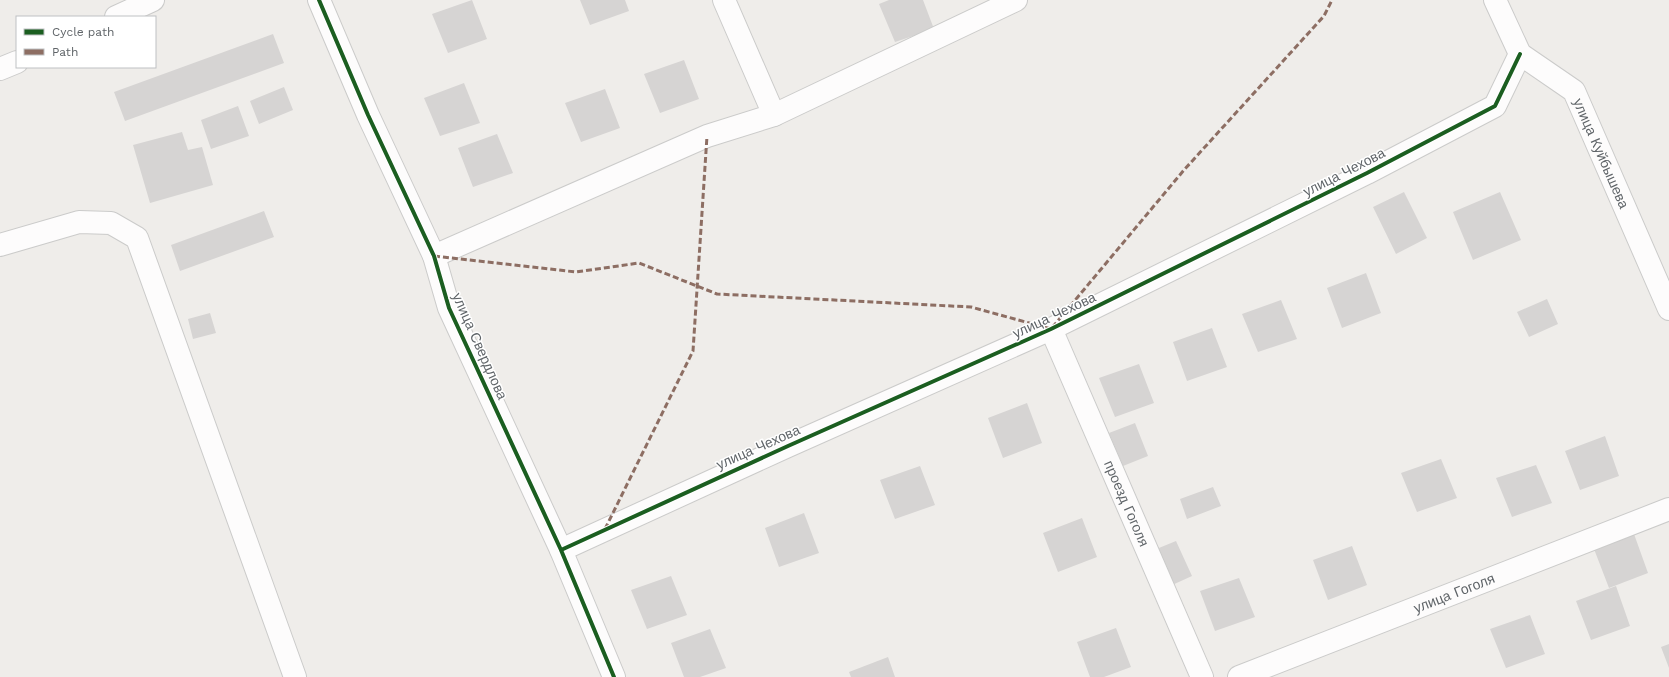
<svg xmlns="http://www.w3.org/2000/svg" width="1669" height="677" viewBox="0 0 1669 677" font-family="'Work Sans',sans-serif">
<style>
.building{fill:#d6d4d3}
.lines{fill:none;stroke-linecap:round;stroke-linejoin:round}
.minor-casing{stroke:#cbcbca;stroke-width:24}
.minor{stroke:#fdfcfc;stroke-width:22}
.quiet{stroke:#8d6e63;stroke-width:3;stroke-dasharray:6 3;stroke-linecap:butt}
.cycleway-casing{stroke:#fff;stroke-width:6}
.cycleway{stroke:#1b5e20;stroke-width:4}
.labels{text-anchor:middle;stroke-width:3;stroke-linejoin:round;paint-order:stroke}
.street-label{font-size:14px;fill:#5f6468;stroke:#fff}
</style>
<rect width="100%" height="100%" fill="#efedea"/>
<!-- building -->
<path class="building" d="M472,0L487,39L448,53L432,14Z
M580,0H625L629,11L590,25Z
M889,0H923L934,29L895,42L879,4Z
M273,34L284,63L125,121L114,92Z
M684,60L699,99L660,113L644,74Z
M464,83L480,123L440,136L424,98Z
M284,87L293,110L259,124L250,101Z
M605,89L620,128L581,142L565,103Z
M238,106L249,136L211,149L201,120Z
M182,132L188,150L202,147L213,185L150,203L133,145Z
M497,134L513,173L473,187L458,148Z
M1404,192L1427,238L1396,254L1373,207Z
M1500,192L1521,240L1473,260L1453,212Z
M264,211L274,237L180,271L171,245Z
M1366,273L1381,313L1342,328L1327,288Z
M1547,299L1558,324L1529,337L1517,312Z
M1281,300L1297,339L1258,352L1242,314Z
M210,313L216,333L193,339L188,319Z
M1212,328L1227,367L1187,381L1173,342Z
M1139,364L1154,403L1115,417L1099,378Z
M1027,403L1042,443L1003,458L988,418Z
M1135,423L1148,456L1123,466L1109,433Z
M1605,436L1619,476L1580,490L1565,451Z
M1441,459L1457,498L1417,512L1401,473Z
M1536,465L1552,503L1512,517L1496,478Z
M920,466L935,505L895,519L880,480Z
M1213,487L1221,506L1187,519L1180,499Z
M804,513L819,553L779,567L765,528Z
M1082,518L1097,557L1058,572L1043,533Z
M1634,534L1648,573L1609,588L1594,549Z
M1176,541L1192,576L1170,586L1154,550Z
M1352,546L1367,585L1328,600L1313,560Z
M671,576L687,615L647,629L631,590Z
M1239,578L1255,617L1215,631L1200,591Z
M1616,586L1630,626L1591,640L1576,601Z
M1530,615L1545,654L1506,668L1490,629Z
M1116,628L1131,667L1104,677H1090L1077,642Z
M710,629L726,668L700,677H684L671,643Z
M1669,644V668L1661,647Z
M888,657L895,677H851L849,672Z"/>
<g class="lines">
<!-- minor casing -->
<g class="minor-casing">
<g id="minor">
<path d="M319,0L368,115L434,256L449,308L561,550L614,677"/>
<path d="M724,0L774,115"/>
<path id="s1" d="M1495,0L1520,54L1574,91L1669,309"/>
<path d="M116,17L153,0"/>
<path d="M0,69L17,62"/>
<path d="M0,245L79,222L111,223L137,238L295,677"/>
<path d="M434,256L707,136L774,115L1016,0"/>
<path id="s2" d="M1051,329L1202,677"/>
<path d="M561,550L788,446L1051,329L1367,173L1495,106L1520,54"/>
<path id="s3" d="M1239,677L1669,509"/>
</g>
</g>
<!-- minor -->
<use href="#minor" class="minor"/>
<!-- quiet -->
<path class="quiet" d="M434,256L576,272L639,263L717,294L971,307L1051,329L1184,170L1324,16L1332,0
M605,529L693,351L707,136"/>
<!-- cycleway casing -->
<g class="cycleway-casing">
<path id="cycleway" d="M319,0L368,115L434,256L449,308L561,550L614,677
M561,550L788,446L1051,329L1367,173L1495,106L1520,54"/>
</g>
<!-- cycleway -->
<use href="#cycleway" class="cycleway"/>
</g>
<g class="labels">
<!-- street labels -->
<g class="street-label">
<text dy="5" stroke="none"><textPath href="#s1" startOffset="193">улица Куйбышева</textPath></text>
<text transform="translate(1344 172) rotate(-27)" y="5">улица Чехова</text>
<text transform="translate(1054 315) rotate(-25)" y="5">улица Чехова</text>
<text transform="translate(480 346) rotate(66)" y="5">улица Свердлова</text>
<text transform="translate(758 447) rotate(-24)" y="5">улица Чехова</text>
<text dy="5" stroke="none"><textPath href="#s2" startOffset="190">проезд Гоголя</textPath></text>
<text dy="5" stroke="none"><textPath href="#s3" startOffset="231">улица Гоголя</textPath></text>
</g>
</g>
<!-- legend -->
<rect x="16" y="16" width="140" height="52" fill="#ffffff" stroke="#bfc1c3"/>
<rect x="24" y="29" width="20" height="6" fill="#1b5e20" stroke="#bfc1c3"/>
<text x="52" y="36" font-size="12" fill="#5f6468">Cycle path</text>
<rect x="24" y="49" width="20" height="6" fill="#8d6e63" stroke="#bfc1c3"/>
<text x="52" y="56" font-size="12" fill="#5f6468">Path</text>
</svg>
